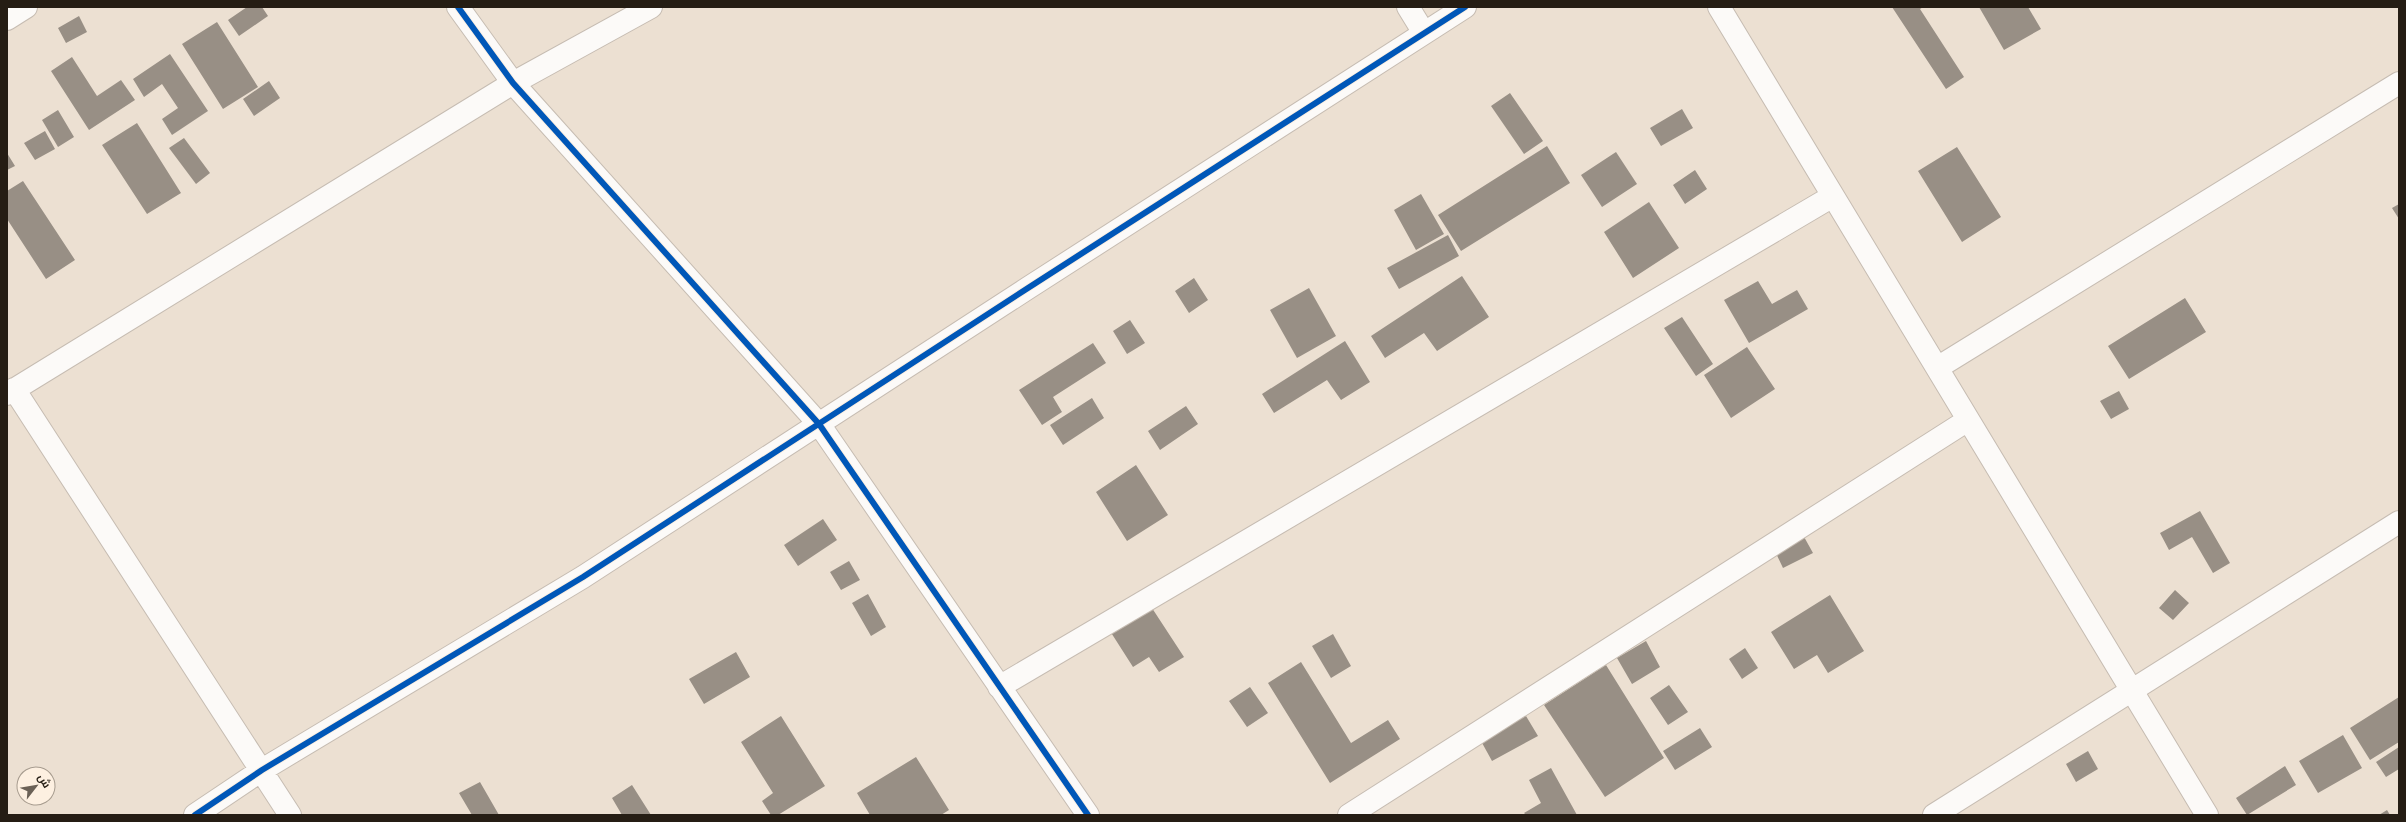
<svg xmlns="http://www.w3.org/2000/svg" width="2406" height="822" viewBox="0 0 2406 822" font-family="Literata,Cairo,serif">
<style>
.building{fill:#988f85}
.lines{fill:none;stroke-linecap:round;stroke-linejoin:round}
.minor-casing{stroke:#c6bcb2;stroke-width:24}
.minor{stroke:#fcfaf8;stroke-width:22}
.cycleway-casing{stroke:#fdf0e1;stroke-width:8}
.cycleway{stroke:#0057b8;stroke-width:6}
</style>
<rect width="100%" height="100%" fill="#ece0d2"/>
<!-- building -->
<path class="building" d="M247,7H262L268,16L239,36L228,20Z
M1892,7H1923L1920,9L1964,77L1946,89Z
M1979,7H2028L2041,29L2004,50Z
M79,16L87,32L66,43L58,28Z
M217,22L258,87L223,109L182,44Z
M170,54L208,111L172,135L162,119L178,108L162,84L144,97L133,79Z
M72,57L97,96L121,80L135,100L89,130L51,71Z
M269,81L280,98L254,116L243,99Z
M1510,93L1543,141L1524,154L1491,106Z
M1682,109L1693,128L1661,146L1650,128Z
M58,110L74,137L58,147L42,120Z
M137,123L181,193L147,214L102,145Z
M45,131L55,149L35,160L24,143Z
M184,138L210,173L196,184L169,148Z
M1547,146L1570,183L1461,251L1438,215Z
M1957,147L2001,217L1962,242L1918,171Z
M1616,152L1637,184L1602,207L1581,175Z
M7,153L15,166L7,170Z
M1695,170L1707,189L1685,204L1673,185Z
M23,181L75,260L46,279L7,219V191Z
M1421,194L1444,234L1416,250L1394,210Z
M1649,202L1679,248L1633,278L1604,232Z
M2399,204V219L2392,208Z
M1448,235L1459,256L1399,289L1387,268Z
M1462,276L1489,317L1437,351L1424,333L1385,358L1371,336Z
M1194,278L1208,300L1189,313L1175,291Z
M1758,281L1772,304L1797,290L1808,309L1749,343L1724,300Z
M1309,288L1336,336L1297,358L1270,310Z
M2185,298L2206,332L2129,379L2108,346Z
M1682,317L1713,364L1696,376L1664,328Z
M1130,320L1145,343L1127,354L1113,331Z
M1345,341L1370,382L1341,400L1327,380L1274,413L1262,394Z
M1093,343L1106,363L1053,397L1062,412L1042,425L1019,390Z
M1747,347L1775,389L1731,418L1704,375Z
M2119,391L2129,409L2111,419L2100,401Z
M1092,398L1104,418L1063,445L1050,425Z
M1186,406L1198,424L1160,450L1148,431Z
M1136,465L1168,515L1127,541L1096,492Z
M2200,511L2230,563L2213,573L2192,537L2169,550L2160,533Z
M823,519L837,540L798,566L784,545Z
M1803,535L1813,553L1783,568L1774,549Z
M849,561L860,580L841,590L830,572Z
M2175,590L2189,603L2173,620L2159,608Z
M868,594L886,627L871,636L852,603Z
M1830,595L1864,651L1828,673L1817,655L1794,669L1771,632Z
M1150,605L1184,657L1159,672L1149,657L1133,667L1110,631Z
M1333,634L1351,666L1331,678L1312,646Z
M1646,641L1660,667L1632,684L1617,658Z
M1745,648L1758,668L1742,679L1729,659Z
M736,652L750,677L704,704L689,679Z
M1301,662L1351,743L1388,720L1400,739L1330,783L1268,683Z
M1606,665L1664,758L1605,797L1544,705Z
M1669,685L1688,712L1668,725L1650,698Z
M1250,687L1268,713L1247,727L1229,701Z
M2399,697V742L2370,760L2350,728Z
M781,716L825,786L778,815H771L762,801L773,793L741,742Z
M1526,716L1538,736L1492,761L1481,741Z
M1700,728L1712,747L1675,770L1663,751Z
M2343,735L2362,768L2318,793L2299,761Z
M2399,747V769L2386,777L2376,762Z
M2088,751L2098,769L2076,782L2066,764Z
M916,757L949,810L941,815H870L857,793Z
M2285,766L2296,785L2247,815L2236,798Z
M1551,768L1577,815H1526L1524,813L1541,803L1529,780Z
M480,782L499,815H472L459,793Z
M632,785L651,815H622L612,798Z
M2387,810L2390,815H2379Z"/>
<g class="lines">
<!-- minor casing -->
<g class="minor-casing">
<path id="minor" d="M458,7L513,83L819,424L1088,815
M1408,7L1424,33
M1719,7L2207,815
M7,19L26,7
M1937,368L2399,83
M14,389L290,815
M7,394L513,83L651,7
M999,687L1833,196
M195,815L262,770L583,577L1028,288L1465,7
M1349,815L1968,420
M1934,815L2399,522"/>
</g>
<!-- minor -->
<use href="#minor" class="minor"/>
<!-- cycleway casing -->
<g class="cycleway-casing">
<path id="cycleway" d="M458,7L513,83L819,424L1088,815
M195,815L262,770L583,577L1028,288L1465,7"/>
</g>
<!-- cycleway -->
<use href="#cycleway" class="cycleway"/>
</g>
<!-- border -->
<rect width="2406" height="822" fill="none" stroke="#251d14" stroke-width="16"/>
<!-- north arrow -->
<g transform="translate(36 786) rotate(59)"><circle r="19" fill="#fdf0e1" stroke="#a79c8f"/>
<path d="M0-3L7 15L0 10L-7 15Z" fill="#6b6156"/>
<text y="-6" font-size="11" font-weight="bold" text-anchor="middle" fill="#251d14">ش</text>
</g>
</svg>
